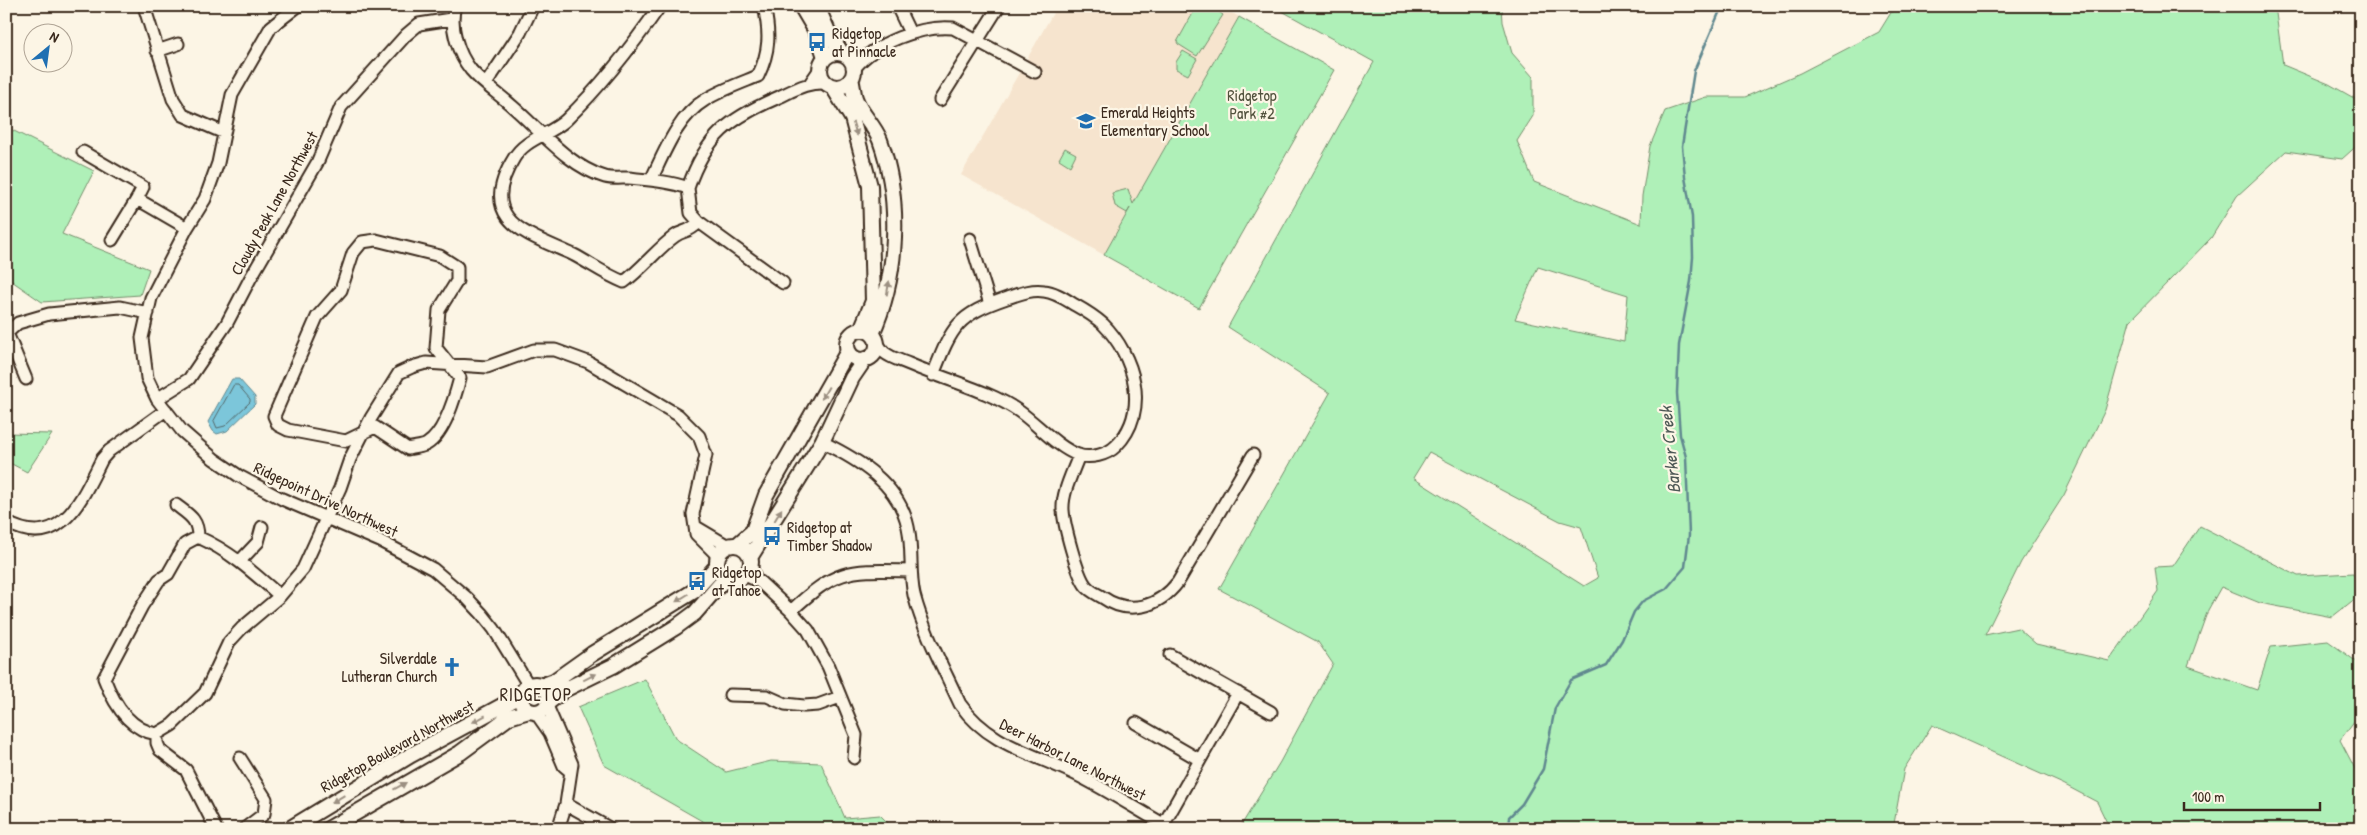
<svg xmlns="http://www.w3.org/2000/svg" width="2367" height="835" viewBox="0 0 2367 835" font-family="'Patrick Hand',sans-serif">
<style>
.built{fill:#f6e4ce}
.green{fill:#aff0b8;stroke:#758d6b;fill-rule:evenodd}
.water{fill:#7bc6da;stroke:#61888f}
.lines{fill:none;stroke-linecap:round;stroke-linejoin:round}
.shore{stroke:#556869;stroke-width:1}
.stream{stroke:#61888f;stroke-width:2.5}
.minor-casing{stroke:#3b2a1e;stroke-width:15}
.major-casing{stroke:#3b2a1e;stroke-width:18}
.minor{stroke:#fcf5e5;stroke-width:11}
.major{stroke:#fcf5e5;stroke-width:14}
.oneway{fill:#9c9082}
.labels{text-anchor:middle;stroke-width:4.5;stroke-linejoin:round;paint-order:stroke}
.poi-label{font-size:16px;fill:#3b2a1e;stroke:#fcf5e5;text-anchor:start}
.park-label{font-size:16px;fill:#52523d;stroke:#fcf5e5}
.street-label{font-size:16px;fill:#3b2a1e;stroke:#fcf5e5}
.water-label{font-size:18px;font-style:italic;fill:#4e5956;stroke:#fcf5e5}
.neighbourhood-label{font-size:18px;letter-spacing:1px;fill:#3b2a1e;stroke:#fcf5e5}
</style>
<rect width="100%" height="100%" fill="#fcf5e5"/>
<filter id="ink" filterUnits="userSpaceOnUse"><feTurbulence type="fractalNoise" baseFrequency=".02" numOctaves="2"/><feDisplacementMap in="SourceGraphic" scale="10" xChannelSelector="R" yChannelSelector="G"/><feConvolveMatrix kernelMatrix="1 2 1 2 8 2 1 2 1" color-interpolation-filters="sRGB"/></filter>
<g filter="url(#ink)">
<!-- built -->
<path class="built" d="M1057,6H1221L1239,17L1104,255L961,175Z"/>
<!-- green -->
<path class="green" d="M1197,6H1211L1223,15L1197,56L1178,44L1177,42Z
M1273,6H1502L1503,22L1512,53L1533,77V116L1517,141L1534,182L1641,224L1642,196L1650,146L1665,111L1706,97H1745L1800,73L1879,32L1895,6H2275L2283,65L2329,84L2361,102V142L2342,159L2286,151L2237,196L2211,238L2130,321L2105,410L2064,495L2021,562L1985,635L2018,628L2036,644L2109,661L2158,591L2155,567L2173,566L2200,526L2298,576L2353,573L2361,586V594L2332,617L2260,603L2221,587L2208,610L2188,666L2257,690L2271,647L2328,641L2361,665V712L2340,740L2361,780V829H2110L2097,802L2063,784L1932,725L1904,769L1893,829H1239L1280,762L1333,664L1318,642L1219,589L1330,393L1228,327L1374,62ZM1538,267L1628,295L1624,342L1515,319ZM1429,452L1560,521L1581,527L1598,578L1584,586L1413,478Z
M1239,17L1334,70L1199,308L1104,255L1130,208L1127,213L1115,206L1112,193L1128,189L1133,204Z
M1183,51L1197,59L1188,75L1176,69V62Z
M6,127L94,171L62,234L149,269L140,295L42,302L6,277Z
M1065,148L1076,154L1070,166L1059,159Z
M6,433L52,434L27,472L6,461Z
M645,679L676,739L726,772L771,761L821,763L845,818L880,815L894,829H716L604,765L578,707Z"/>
<!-- water -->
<path class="water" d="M232,379H239L255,397V404L227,431L217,434L213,431L208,422Z"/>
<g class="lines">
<!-- shore -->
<path class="shore" d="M234,385H238L250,399V402L225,426L217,428L214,421Z"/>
<!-- stream -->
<path class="stream" d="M1508,829L1509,817L1522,804L1543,769L1555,708L1571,680L1606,665L1622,640L1634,612L1643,601L1666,589L1685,567L1689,535L1686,457L1680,435L1677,393L1679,345L1691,281L1693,257L1692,217L1685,177L1682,146L1694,71L1722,6"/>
<!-- minor casing -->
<g class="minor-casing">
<path id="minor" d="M144,6L173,99L183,115L222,132
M298,6L271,27L232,95L218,163L205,199L187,228L151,298L142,338L147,378L157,399L182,431L214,459L239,476L282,499L380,541L433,569L467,598L482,614L494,629L529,686
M455,6C449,26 458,54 471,70C483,84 499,94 512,106C540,130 568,166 605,177C612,179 621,178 628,178C648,180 669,181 688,188L691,213L699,222L783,283
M660,6C631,48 603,84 566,120C550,135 526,138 514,158C475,221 528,234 574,255C591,264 606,275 624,282C643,268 657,249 675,236C685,229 687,234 699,222
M897,6L910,33
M157,51L178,44
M847,56L864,57
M854,69C874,43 921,25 953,28L1035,72
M811,82L820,69
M486,84L520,33L533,6
M940,100L999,6
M83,152L143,187L137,199L187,228
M651,180C664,153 678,116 705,100C721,90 741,83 758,76C770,51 770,33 764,6
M688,188C706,135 730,118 779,97C796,89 807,82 826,83
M970,239L990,304
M112,240L137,199
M376,240L440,256L457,267V281L439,310L436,348L460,378C455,397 445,433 427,444C423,447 414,447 408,449L375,427L346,441L288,430L278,425L274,416L317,317L341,290L353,253L362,242Z
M876,341C879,345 882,351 885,353C891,358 902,361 909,364C943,379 991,391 1020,412C1038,425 1057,447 1078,455C1090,459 1107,455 1116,446C1151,411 1134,355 1103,324C1094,316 1084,310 1075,305C1065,299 1055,292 1044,291C1031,289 1019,294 1007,298C957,315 952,326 933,375
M26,379L7,333L18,323L49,314L120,307L148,313
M157,399L189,379L227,323L250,279L317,163L341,107L406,35L419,24L451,19
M822,442C859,460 899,484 908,527C913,549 909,573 914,595C924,633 944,669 960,704C988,744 1031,753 1073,773C1104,788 1133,807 1163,824
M1079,455C1073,472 1062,492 1063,510C1064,525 1077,575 1086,586C1090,591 1097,594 1102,597C1129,616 1159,607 1178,582L1253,455
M176,505C189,515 198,519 198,537
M6,522C61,553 82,498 102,459L109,451L166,410
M696,527L728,546
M240,561L258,542L262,527
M751,566L755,578
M745,575L760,582L791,611L808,630L828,666L856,735L854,758
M791,611C838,567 850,570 911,571
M1170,655L1271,712
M730,695L767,696L785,704L804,706L818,705L840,697
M547,706L572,764L566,804L558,829
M536,713L550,733L564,766L570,771
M1136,723L1200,760
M157,734L172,725L205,693L229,642L242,628L280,596L303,569L340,488L350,459L371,418L399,373L412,367L426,363L487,367L534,350H555L588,362L678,415L699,436L706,455L693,514L696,534L718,556
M157,734C129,730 113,702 104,678L142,606L159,580L168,574L185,544L198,537C230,551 254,573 280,596
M157,734V743L160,750L186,770L216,829
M240,758L266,799L264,814L244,829
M566,804L611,829
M1161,829L1238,693"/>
</g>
<!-- major casing -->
<g class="major-casing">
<path id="major" d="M801,6L817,33L825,57
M817,6L830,36L842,53
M820 70a17 17 0 1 1 34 0a17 17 0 1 1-34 0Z
M851,79C853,85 853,92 855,98C860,113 874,125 880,140C902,201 898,276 872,334
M833,87L852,118L870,186L873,301L861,330
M847 345a15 15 0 1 1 30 0a15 15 0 1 1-30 0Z
M717 562a17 17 0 1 1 34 0a17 17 0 1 1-34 0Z
M737,545L753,531L766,495L848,351
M751,556L822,442L852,378L865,359
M521 698a14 14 0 1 1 28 0a14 14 0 1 1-28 0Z
M541,686L554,681L592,654L694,591L717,566
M549,702L564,690L613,666L676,627L695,613L722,582L730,579
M289,829L411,755L522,695
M328,829L460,753L509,717L529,711"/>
</g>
<!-- minor -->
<use href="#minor" class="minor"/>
<!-- major -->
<use href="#major" class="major"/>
</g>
<!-- one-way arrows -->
<defs><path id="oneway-solid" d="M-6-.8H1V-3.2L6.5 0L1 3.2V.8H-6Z" transform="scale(1.25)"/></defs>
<g class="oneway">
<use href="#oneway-solid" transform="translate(855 129) rotate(72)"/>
<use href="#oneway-solid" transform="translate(888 288) rotate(-80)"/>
<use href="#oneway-solid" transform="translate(825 393) rotate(120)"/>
<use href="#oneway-solid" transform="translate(778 515) rotate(-59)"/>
<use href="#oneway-solid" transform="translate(682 598) rotate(148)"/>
<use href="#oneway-solid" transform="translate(590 677) rotate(-26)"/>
<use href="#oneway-solid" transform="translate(479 719) rotate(152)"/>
<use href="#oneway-solid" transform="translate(400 786) rotate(-29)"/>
<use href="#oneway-solid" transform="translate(338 799) rotate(149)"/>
</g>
</g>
<!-- icons -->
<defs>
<g id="bus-bare" transform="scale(1.5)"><path d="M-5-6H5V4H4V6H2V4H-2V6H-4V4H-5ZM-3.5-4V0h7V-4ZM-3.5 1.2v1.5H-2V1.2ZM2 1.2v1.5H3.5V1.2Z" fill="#1f6fb2" stroke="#fcf5e5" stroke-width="2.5" paint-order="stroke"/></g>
<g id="school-bare" transform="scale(1.5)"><path d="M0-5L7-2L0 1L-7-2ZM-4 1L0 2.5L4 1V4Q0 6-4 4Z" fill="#1f6fb2" stroke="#fcf5e5" stroke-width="2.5" paint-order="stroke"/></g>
<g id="church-bare" transform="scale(1.5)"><path d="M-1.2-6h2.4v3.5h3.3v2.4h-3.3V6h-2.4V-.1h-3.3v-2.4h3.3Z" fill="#1f6fb2" stroke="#fcf5e5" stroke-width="2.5" paint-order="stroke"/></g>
</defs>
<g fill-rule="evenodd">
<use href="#bus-bare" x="817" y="42"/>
<use href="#school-bare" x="1086" y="121"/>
<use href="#bus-bare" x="772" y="536"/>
<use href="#bus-bare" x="697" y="581"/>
<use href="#church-bare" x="452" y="667"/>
</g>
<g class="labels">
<!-- poi labels -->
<g class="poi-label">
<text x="832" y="39">Ridgetop<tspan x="832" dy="18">at Pinnacle</tspan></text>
<text x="1101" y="118">Emerald Heights<tspan x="1101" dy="18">Elementary School</tspan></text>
<text x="787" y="533">Ridgetop at<tspan x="787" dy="18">Timber Shadow</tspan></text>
<text x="712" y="578">Ridgetop<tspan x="712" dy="18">at Tahoe</tspan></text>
<text x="437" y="664" text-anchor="end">Silverdale<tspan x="437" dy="18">Lutheran Church</tspan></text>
</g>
<!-- park labels -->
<g class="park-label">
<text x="1252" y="101">Ridgetop<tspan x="1252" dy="18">Park #2</tspan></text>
</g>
<!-- street labels -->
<g class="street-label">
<text transform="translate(274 203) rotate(-61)" y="6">Cloudy Peak Lane Northwest</text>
<text transform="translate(326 499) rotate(25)" y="6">Ridgepoint Drive Northwest</text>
<text transform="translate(397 746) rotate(-29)" y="6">Ridgetop Boulevard Northwest</text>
<text transform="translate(1073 759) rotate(27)" y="6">Deer Harbor Lane Northwest</text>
</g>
<!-- water labels -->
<g class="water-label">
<text transform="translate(1670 450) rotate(-96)" y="6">Barker Creek</text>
</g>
<!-- neighbourhood labels -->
<g class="neighbourhood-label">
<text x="536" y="701">RIDGETOP</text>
</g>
</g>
<!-- margin -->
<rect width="2367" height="835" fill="none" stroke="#fcf5e5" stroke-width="25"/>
<rect x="12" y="12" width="2342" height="810" fill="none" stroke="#3b2a1e" stroke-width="2" filter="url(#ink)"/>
<!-- north arrow -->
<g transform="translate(48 48) rotate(29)"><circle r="24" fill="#fcf5e5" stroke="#afa495"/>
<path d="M0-4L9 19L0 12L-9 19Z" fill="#1f6fb2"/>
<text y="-8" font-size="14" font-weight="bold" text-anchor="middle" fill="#3b2a1e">N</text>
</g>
<!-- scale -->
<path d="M2184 802v8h136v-8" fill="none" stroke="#3b2a1e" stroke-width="2.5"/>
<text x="2192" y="802" font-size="15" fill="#3b2a1e" stroke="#fcf5e5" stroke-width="4" paint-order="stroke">100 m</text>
</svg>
